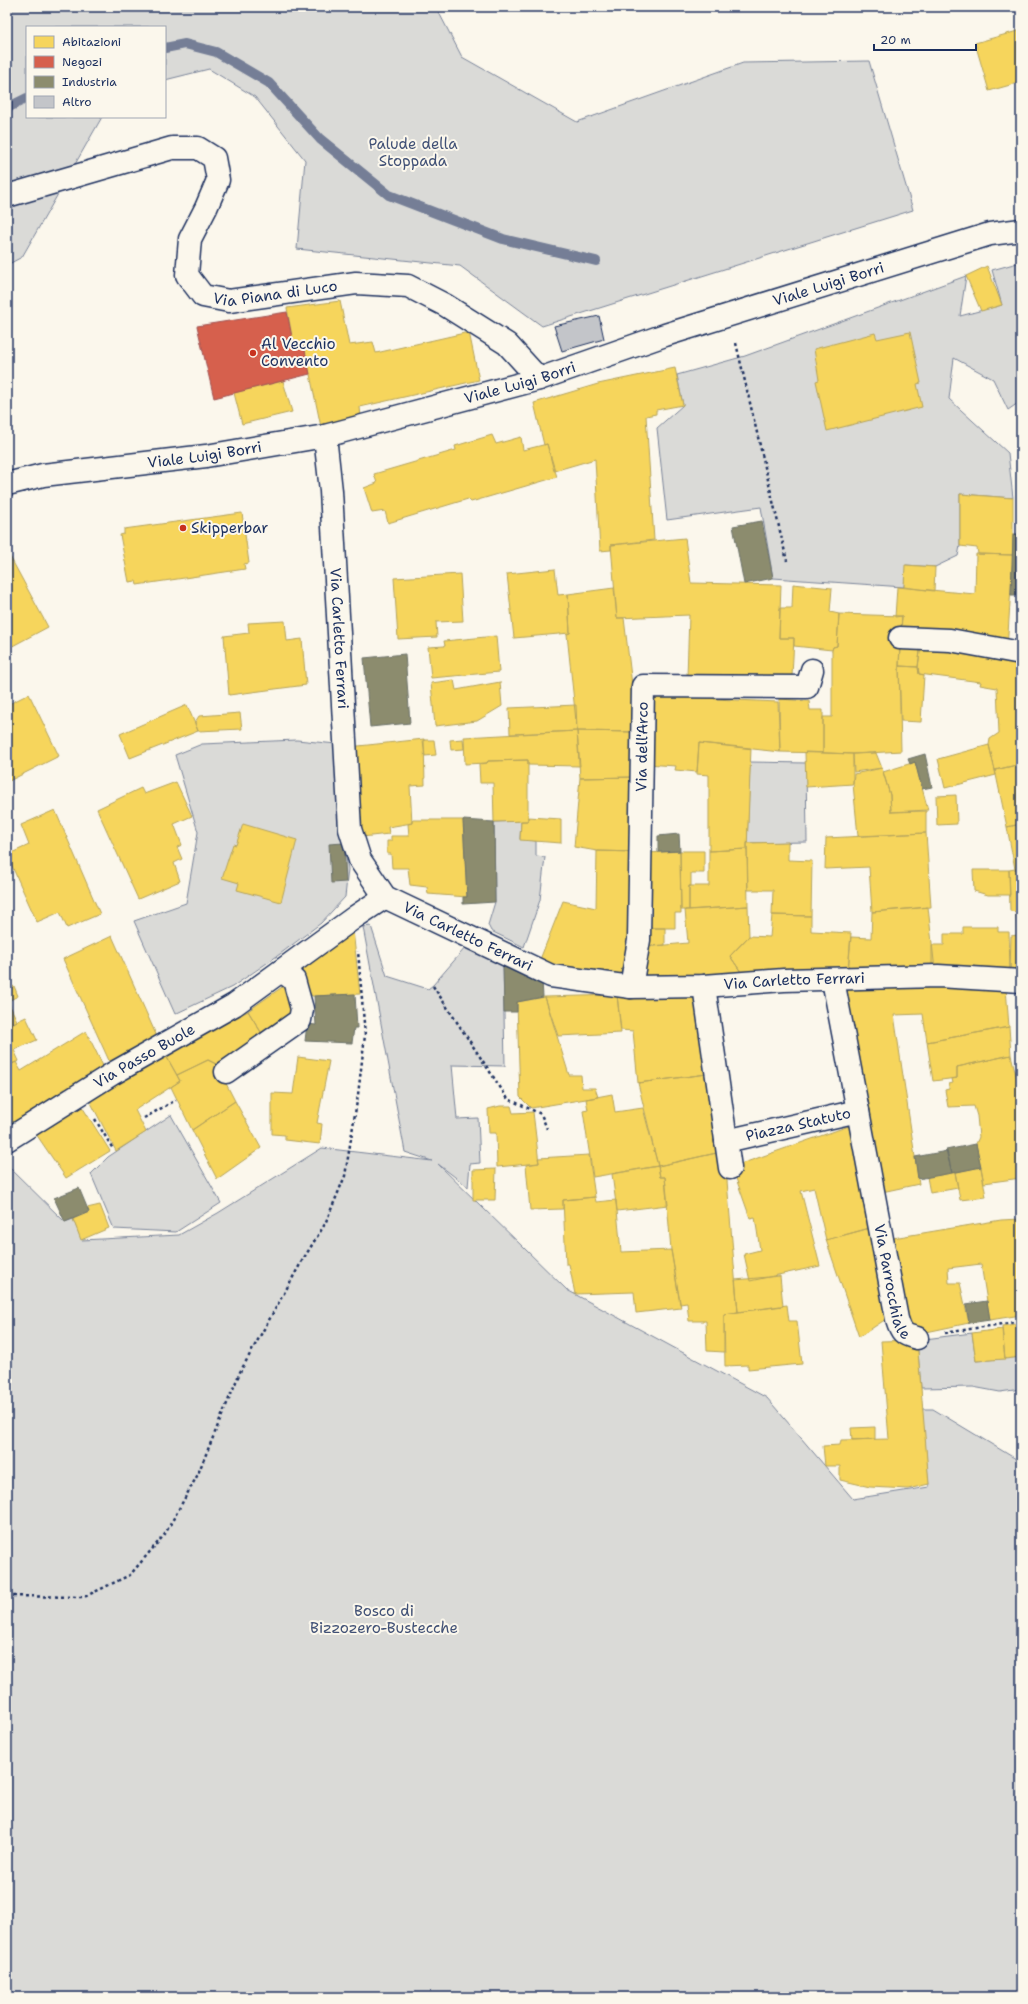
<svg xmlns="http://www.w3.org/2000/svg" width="1028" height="2004" viewBox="0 0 1028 2004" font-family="'Shantell Sans',sans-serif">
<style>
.green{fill:#dadad7;stroke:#7a849a}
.homes{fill:#f6d55c;stroke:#b4a35d}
.shops{fill:#d6604d;stroke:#9e5152}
.industry{fill:#8c8c6e;stroke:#6a7069}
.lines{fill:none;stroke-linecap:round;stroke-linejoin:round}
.stream{stroke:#747e96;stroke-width:10}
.building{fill:#c3c5c9;stroke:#1b2f5e}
.minor-casing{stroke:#1b2f5e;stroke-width:25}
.major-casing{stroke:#1b2f5e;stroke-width:25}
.path{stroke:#1b2f5e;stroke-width:2.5;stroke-dasharray:3 3;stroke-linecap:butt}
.minor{stroke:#fbf7ec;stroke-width:22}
.major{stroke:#fbf7ec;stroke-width:22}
.poi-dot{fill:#c8321e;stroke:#fbf7ec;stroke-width:1.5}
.labels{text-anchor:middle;stroke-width:4;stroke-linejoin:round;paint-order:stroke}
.park-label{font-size:15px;fill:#415176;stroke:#fbf7ec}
.street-label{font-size:15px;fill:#1b2f5e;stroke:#fbf7ec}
.poi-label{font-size:15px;fill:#1b2f5e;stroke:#fbf7ec;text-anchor:start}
</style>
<rect width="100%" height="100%" fill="#fbf7ec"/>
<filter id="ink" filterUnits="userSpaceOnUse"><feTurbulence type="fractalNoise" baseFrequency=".025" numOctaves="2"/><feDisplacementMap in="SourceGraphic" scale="8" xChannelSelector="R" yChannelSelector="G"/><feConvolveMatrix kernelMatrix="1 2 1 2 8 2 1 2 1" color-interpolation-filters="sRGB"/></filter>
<g filter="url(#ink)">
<!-- green -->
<path class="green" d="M7,7H436L462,57L577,122L743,63L869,61L913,210L542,326L460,266L297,249L305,160L255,97L209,69L165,80V27H27V117H102L22,257L7,265Z
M1021,262V401L1008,410L993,379L954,358L949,399L1008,453L1013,498L960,494V546L958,556L935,567L906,565L904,587L773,578L761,507L667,520L657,428L683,405L677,375L745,356L966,276L960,316L1002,305L992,270Z
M297,740L336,744L338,811L348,869L345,897L321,923L280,954L232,987L175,1014L134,921L186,903L198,832L175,755L202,744Z
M750,762L806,763L807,842L747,843Z
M521,821L520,839L536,841V856L545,857L540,900L524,947L491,931L488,925L495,902L494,822Z
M371,926L387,976L428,989L433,985L466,947L503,962L505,1066L452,1065L457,1119L478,1118L480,1163L470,1164L468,1187L438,1164L567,1290L767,1398L853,1499L929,1487L922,1409H933L1021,1462V1997H7V1165L65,1222L73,1219L82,1240L179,1235L218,1213L322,1148L432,1161L405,1152L363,927Z
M171,1115L221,1203L176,1232L114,1229L91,1174L108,1157Z
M972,1333L976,1361L1021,1357V1389L1000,1392L973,1387L921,1388L917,1340Z"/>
<!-- homes -->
<path class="homes" d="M1021,30V82L989,91L975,43Z
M987,266L1002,305L981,311L966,276Z
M340,301L349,345L373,342L376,353L469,332L479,380L360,407L361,417L321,427L304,346L294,348L287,308Z
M910,332L921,383L917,384L922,407L827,431L816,381L819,380L814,349L875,333L877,339Z
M675,368L683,405L656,410V414L646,416L654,540L611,545V550L600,551L595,459L554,471L547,444L544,445L534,403L598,384Z
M283,381L292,412L242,424L234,393Z
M492,435L496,444L521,437L523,450L547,444L557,477L471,502L468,499L388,523L385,511L372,513L364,488L377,483L374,474L456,450L455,446Z
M960,494L1013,498V555L978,554L977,548L960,546Z
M242,513L249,563L244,564L245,569L137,585L136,581L129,582L120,535L124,534V529Z
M685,538L691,583L781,585L779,638H794L792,676L687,677L689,615L617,618L611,545Z
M7,551L48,627L7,649Z
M976,554L1013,555L1007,650L901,629L902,616L895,617L897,587L975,594Z
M905,565L935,567L934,591L904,587Z
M555,569L558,595L568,594L570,633L514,638L507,574Z
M460,574L463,621L436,622L437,637L398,639L394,578Z
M793,584L832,588L830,612L839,614L837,646L833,647L832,650L794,646V638H779L780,608H792Z
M614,588L617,618H624L634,702V732L577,731L567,634L570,633L568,594Z
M839,614L902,616L899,666L901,751L853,754L823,753V717H832V650L833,647L837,646Z
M285,621L287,641L302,639L306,685L229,695L224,636L249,633L248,623Z
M496,636L499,672L431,678L428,647L445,646L444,641Z
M900,642L921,644L918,667L899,666Z
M921,644L1021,658V764L995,770L989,745L990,739L999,733L997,688L980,685L981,682L919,674L918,667Z
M899,666L918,667L919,674L924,675L921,722L901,721Z
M454,680L456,690L500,682L502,706L477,721L435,726L431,683Z
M29,694L59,756L7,782V705Z
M714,694V699L778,702L780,752L699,743L697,772L675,770L676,766L646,764L644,735L655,696Z
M779,699L809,701L810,710H823V753L780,752Z
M187,705L198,731L130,758L120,734Z
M576,705L577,731L510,734L509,708Z
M240,713L242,729L198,731L195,722L199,716Z
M577,731L580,766L528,765V760L488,761L487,763L465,764L464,737Z
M577,731L634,732L636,777L580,778Z
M424,739L425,785L410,786L412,823L388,827L389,834L362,837L349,747Z
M463,739L464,749L451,750L450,740Z
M423,740H434L436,755L425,756Z
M699,743L751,748L747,849L709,851V775L697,774Z
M989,745L996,775L945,788L938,759Z
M805,752L853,754V784L806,787Z
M876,753L882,768L854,772L853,754Z
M528,760V821L494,822L493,783H480L479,764L487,763L488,761Z
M915,762L928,810L891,812L890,795L883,772Z
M1021,764V824L1007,827L995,770Z
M882,768L890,795L891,812L926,811V833L858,836L853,784L854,774Z
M636,777V852L597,851L574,847L580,778Z
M176,782L192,816L174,824L182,845L177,847L182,859L174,863L180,881L138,899L97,809L141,788L144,794Z
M956,795L957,824L937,825L936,796Z
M55,810L100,914L67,928L60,912L37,922L7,855L29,845L21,825Z
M528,817L561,819V843L520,840L521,821H528Z
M412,820H463L467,897L428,894L427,887L410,885L408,868H392L391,854H387V841H391V836H409L408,824L412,823Z
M243,824L297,840L281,902L237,890L239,883L222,878L233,844L236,845Z
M1021,824V869H1015L1007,827Z
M926,833L931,907L872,912L869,867L825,869L826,838Z
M788,842V860L812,861L811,916L772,915L773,890H748L747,843Z
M747,849L748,906L689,910V886H709V851Z
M597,851L636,852L633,935L622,975L549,966L539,962L563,901L596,908Z
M680,851H704V873H691V886H689V910H681Z
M680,851L681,913H675V928H647L648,853Z
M1015,869H1021V973L1010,972L1011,936L1017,935L1016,912L1010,911L1009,870Z
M973,870H1009L1010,895H988L974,891Z
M748,906L749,936L730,956L741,972L643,979L644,947L688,943L685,910Z
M928,907L935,970L848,972L851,937L871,938L872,912Z
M772,915L811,916V931L851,933L848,972L827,969L741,972L730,956L749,936L770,937Z
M963,927H998V932H1009L1010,972L932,970V945H944V934H963Z
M647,928H665V945L647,946Z
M353,930L360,994L312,996L297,975L319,951Z
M112,936L158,1039L111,1065L63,959Z
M288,983L298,1009L264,1037L248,1011Z
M926,983L1006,988L1009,1027L927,1042L923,1014L894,1015L919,1184L882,1192L846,985Z
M14,986L18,996L8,1001L17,1021L7,1026V990Z
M695,993L707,1074L638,1083L633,1031L621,1030L617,995Z
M617,995L621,1033L558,1036L545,997Z
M545,997L569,1075H581L582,1088H595L598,1097L531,1108L520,1097L517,1002Z
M248,1011L264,1037L216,1064L208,1060L177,1075L165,1054Z
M26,1017L37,1040L14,1050L19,1061L7,1066V1026Z
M1009,1027L1011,1055L957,1067V1078L933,1081L927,1042Z
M86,1031L105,1070L67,1092L65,1089L8,1126L7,1066L16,1062L21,1071Z
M165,1054L180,1081L135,1110L146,1132L116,1151L89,1099Z
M1011,1055L1021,1095V1178L984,1183L976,1144L979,1137L977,1116L974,1106L948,1107L945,1090L949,1089V1084L953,1083L952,1079L957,1078V1067Z
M298,1057L329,1061L317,1123L322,1124L320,1144L285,1140V1135L272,1134V1093L293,1094Z
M208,1060L216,1064L235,1101L192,1130L171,1087L180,1081L177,1075Z
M707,1074L721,1152L658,1166L638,1083Z
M612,1094L615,1112L643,1108L658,1166L593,1177L583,1111L588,1110L586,1099Z
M235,1101L261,1148L217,1179L192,1130Z
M81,1105L110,1151L66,1178L36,1134Z
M500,1106H511L513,1113L533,1112L539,1163L497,1167L496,1133H489L488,1109Z
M849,1126L870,1228L826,1240L814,1188L801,1191L820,1266L750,1281L744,1254L760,1250L755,1217L750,1218L732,1167Z
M721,1152L726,1169L738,1312L724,1314V1352L707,1351L706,1321H689L687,1303L680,1304L671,1250L665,1177H660L658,1166Z
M589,1155L595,1197L563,1200V1209L530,1210L526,1165L539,1163L538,1158Z
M658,1166L660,1177H665L668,1205L617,1211L612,1174Z
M981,1167L986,1197L960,1200L955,1172Z
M496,1169L495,1200H473V1170Z
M955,1172L958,1188L930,1193L927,1177Z
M595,1197L596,1202L616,1200L621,1252L671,1250L681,1308L636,1313L634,1292L575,1294L569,1264H566L563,1200Z
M100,1205L109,1228L81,1240L73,1219L89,1212L87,1208Z
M1021,1219V1315L990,1320L981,1264L948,1268L949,1283H960L969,1323L912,1335L903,1321L893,1238L1001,1220Z
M870,1228L889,1317L859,1337L826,1240Z
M780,1276L783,1306L738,1312L735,1280Z
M787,1305L789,1321H797L802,1364L748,1369V1365L725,1366L724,1314Z
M1021,1323V1357L1005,1359L1002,1326Z
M1002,1329L1005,1359L976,1361L972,1333Z
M917,1340L929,1484L908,1489L870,1487L840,1480V1466H825L823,1446L840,1445L841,1440L889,1439L881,1341Z
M875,1427V1439L852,1440L851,1428Z"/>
<!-- shops -->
<path class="shops" d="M287,312L294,348L304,346L310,374L214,398L197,326Z"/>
<!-- industry -->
<path class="industry" d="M762,521L773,578L744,584L733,526Z
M1013,534H1021V595H1011Z
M405,654L410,723L370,727L364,658Z
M925,754L932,787L922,789L915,762L910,764L908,759Z
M463,820L494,822L495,902L463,904V897H467Z
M679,834L680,851L658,852V836Z
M344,843L346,882L331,883L329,844Z
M503,962L542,981L543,997L517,1002V1012H504Z
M355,994L357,1028H354L352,1043L305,1041L307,1024L316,1025L314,996Z
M976,1144L981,1167L952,1173L946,1150Z
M947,1151L952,1173L918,1179L915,1157Z
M79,1188L89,1212L65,1222L54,1198Z
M987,1301L990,1320L969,1323L966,1304Z"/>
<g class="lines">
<!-- stream -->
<path class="stream" d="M165,48L185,44L216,52L269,83L320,139L389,195L503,239L596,261
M7,108L27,98"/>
</g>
<!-- building -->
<path class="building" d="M599,316L604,339L562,351L554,326Z"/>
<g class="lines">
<!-- minor casing -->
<g class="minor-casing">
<g id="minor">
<path id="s1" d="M7,196L172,148H198L214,158L218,180L206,208L190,239L187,275L203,296L229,301L356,283L408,286L445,305L507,344L539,379"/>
<path id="s2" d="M325,436L331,491L350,829L360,860L385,897L551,976L631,987L704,986L784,980L938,976L1021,981"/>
<path d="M900,638L950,640L1021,653"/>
<path d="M704,986L730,1168"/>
<path id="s3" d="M631,987L639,940L643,686L807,687L812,670"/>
<path d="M226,1072L300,1020L302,1009L294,980L281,971"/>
<path id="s4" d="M858,1111L897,1319C901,1332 903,1335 917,1338"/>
<path id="s5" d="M7,1140L112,1074L234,1005L355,917L385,897"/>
<path id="s6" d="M726,1141L858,1111L833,980"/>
</g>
</g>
<!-- major casing -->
<g class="major-casing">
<g id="major">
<path id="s7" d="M7,484L43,475L206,456L325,436L539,379L665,335L990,234L1021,230"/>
</g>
</g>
<!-- path -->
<path class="path" d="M736,343L787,561
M1017,451L1021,453
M433,986L508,1099L541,1114L547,1129
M144,1118L176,1100
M95,1119L113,1149
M945,1333L1021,1321
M7,1596L84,1597L130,1575L165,1534L197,1476L240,1372L302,1261L325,1224L345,1176L358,1095L365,1035L358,951
M7,1750L8,1752L7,1783"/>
<!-- minor -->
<use href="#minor" class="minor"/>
<!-- major -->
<use href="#major" class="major"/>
</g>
</g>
<!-- markers -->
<g class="poi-dot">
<circle cx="253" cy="353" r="4"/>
<circle cx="183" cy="528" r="4"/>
</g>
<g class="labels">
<!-- park labels -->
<g class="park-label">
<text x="413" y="149">Palude della<tspan x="413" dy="17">Stoppada</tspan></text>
<text x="384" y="1616">Bosco di<tspan x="384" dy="17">Bizzozero-Bustecche</tspan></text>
</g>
<!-- street labels -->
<g class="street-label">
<text dy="5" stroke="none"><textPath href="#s7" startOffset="848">Viale Luigi Borri</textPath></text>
<text dy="5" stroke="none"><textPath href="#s1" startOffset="440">Via Piana di Luco</textPath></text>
<text dy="5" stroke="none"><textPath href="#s7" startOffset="524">Viale Luigi Borri</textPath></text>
<text dy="5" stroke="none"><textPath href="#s7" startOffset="200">Viale Luigi Borri</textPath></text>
<text dy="5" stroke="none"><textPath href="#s2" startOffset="203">Via Carletto Ferrari</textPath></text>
<text dy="5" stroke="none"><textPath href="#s3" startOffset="241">Via dell'Arco</textPath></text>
<text dy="5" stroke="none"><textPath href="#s2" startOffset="563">Via Carletto Ferrari</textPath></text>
<text dy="5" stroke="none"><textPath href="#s2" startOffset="899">Via Carletto Ferrari</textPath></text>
<text dy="5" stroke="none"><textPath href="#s5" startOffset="161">Via Passo Buole</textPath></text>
<text dy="5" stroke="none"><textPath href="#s6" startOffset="74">Piazza Statuto</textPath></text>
<text dy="5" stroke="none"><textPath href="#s4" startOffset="174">Via Parrocchiale</textPath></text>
</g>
<!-- poi labels -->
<g class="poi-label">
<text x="261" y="349">Al Vecchio<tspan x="261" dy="17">Convento</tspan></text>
<text x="191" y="533">Skipperbar</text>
</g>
</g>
<!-- margin -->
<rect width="1028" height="2004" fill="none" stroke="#fbf7ec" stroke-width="24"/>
<rect x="12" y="12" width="1004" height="1980" fill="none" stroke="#1b2f5e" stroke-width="1.5" filter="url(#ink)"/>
<!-- legend -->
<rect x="26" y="26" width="140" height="92" fill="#fbf7ec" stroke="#a1a7b3"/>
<rect x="34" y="36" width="20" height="12" fill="#f6d55c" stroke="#a1a7b3"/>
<text x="62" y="46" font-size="12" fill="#1b2f5e">Abitazioni</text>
<rect x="34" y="56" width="20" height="12" fill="#d6604d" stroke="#a1a7b3"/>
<text x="62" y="66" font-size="12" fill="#1b2f5e">Negozi</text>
<rect x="34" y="76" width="20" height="12" fill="#8c8c6e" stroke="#a1a7b3"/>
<text x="62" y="86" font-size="12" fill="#1b2f5e">Industria</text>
<rect x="34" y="96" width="20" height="12" fill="#c3c5c9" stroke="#a1a7b3"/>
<text x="62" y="106" font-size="12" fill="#1b2f5e">Altro</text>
<!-- scale -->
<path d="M874 44v6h102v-6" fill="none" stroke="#1b2f5e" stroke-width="2"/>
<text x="880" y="44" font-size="12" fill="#1b2f5e" stroke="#fbf7ec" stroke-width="3" paint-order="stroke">20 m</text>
</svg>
